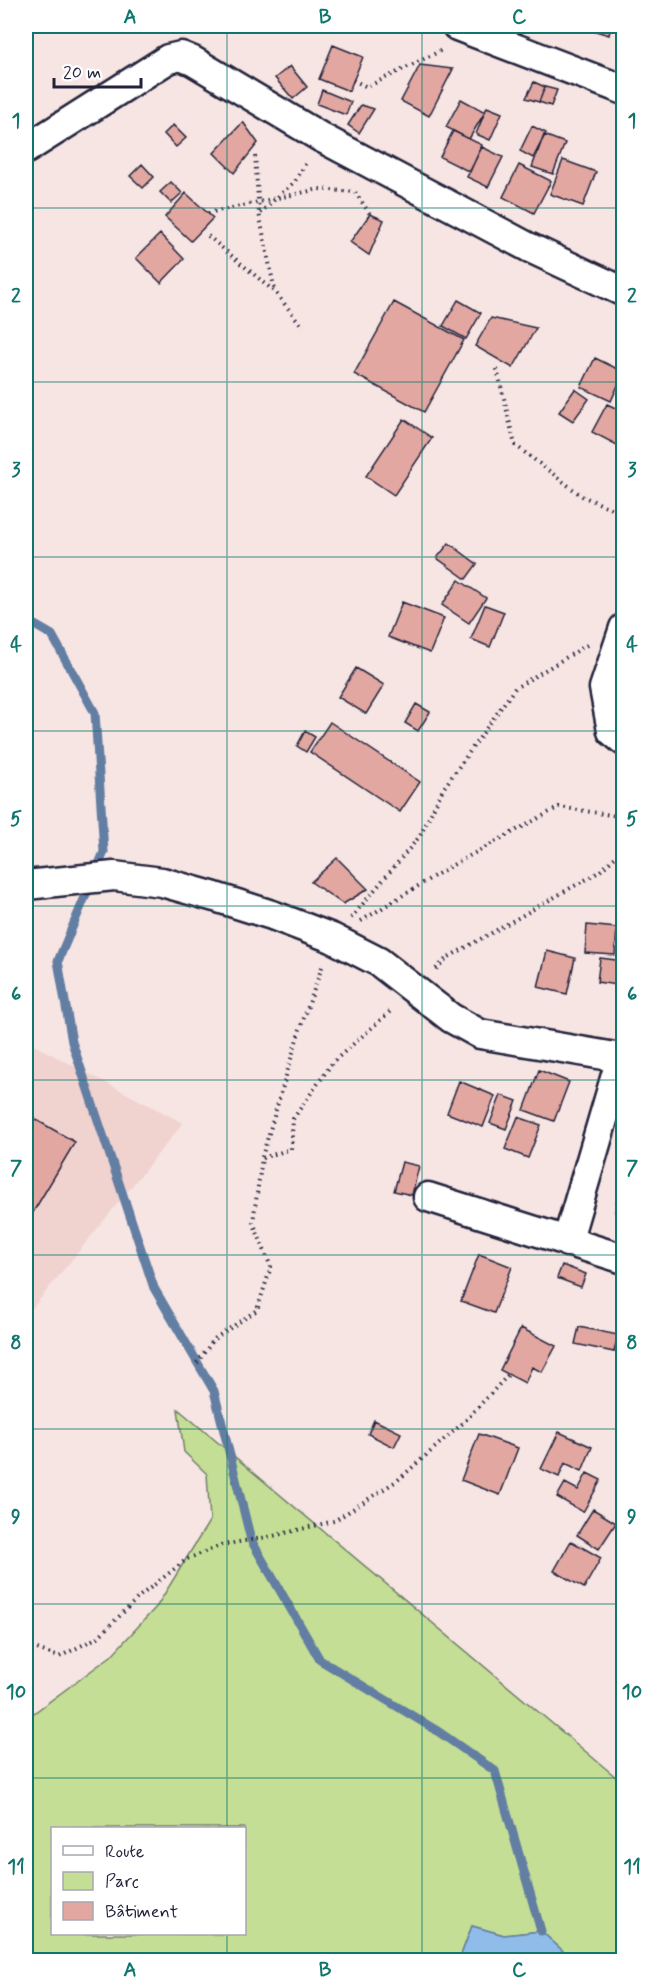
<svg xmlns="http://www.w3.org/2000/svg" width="649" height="1986" viewBox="0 0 649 1986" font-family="Mynerve,sans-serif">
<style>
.built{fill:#f0d2cf}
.green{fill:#c4de95;stroke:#738068;stroke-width:1.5;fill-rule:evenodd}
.water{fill:#8fbce9;stroke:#637ea3;stroke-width:1.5}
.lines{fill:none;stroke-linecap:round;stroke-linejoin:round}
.stream{stroke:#637ea3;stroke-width:9}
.building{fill:#e2a7a1;stroke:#22223b;stroke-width:1.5}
.minor-casing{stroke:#22223b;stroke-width:33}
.path{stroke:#22223b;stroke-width:4;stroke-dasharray:1.5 4.5;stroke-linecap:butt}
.minor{stroke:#fff;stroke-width:28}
.grid{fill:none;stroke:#0f766e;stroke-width:1.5;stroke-opacity:0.55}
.neatline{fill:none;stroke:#0f766e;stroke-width:2}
.grid-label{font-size:20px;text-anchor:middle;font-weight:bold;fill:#0f766e}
</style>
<rect width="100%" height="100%" fill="#f6e5e3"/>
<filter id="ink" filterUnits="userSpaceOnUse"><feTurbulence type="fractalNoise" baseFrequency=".0167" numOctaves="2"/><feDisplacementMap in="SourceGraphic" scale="12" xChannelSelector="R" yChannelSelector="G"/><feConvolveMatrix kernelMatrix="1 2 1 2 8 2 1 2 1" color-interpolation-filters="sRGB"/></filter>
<g filter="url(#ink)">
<!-- built -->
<path class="built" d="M26,1041L183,1123L26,1316Z"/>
<!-- green -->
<path class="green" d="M178,1409L623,1783V1960H567L563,1951L541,1931L504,1935L472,1926L459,1960H26V1764L29,1754L26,1738V1719L111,1656L157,1606L210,1520L207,1474L184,1452ZM52,1828H244V1934H52Z"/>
<!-- water -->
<path class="water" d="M472,1926L504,1935L541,1931L563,1951L567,1960H459Z"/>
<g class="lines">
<!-- stream -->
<path class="stream" d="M26,620L52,635L95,713L104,852L58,961L72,1042L154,1288L214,1391L251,1540L320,1660L436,1730L495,1771L541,1931"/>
</g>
<!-- building -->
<path class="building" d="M590,26H611L609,35L589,29Z
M333,45L363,57L349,91L319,79Z
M420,65L453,69L429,116L401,101Z
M290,66L307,87L293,99L275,78Z
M534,82L545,87L539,102L526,98Z
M545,87L557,90L551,106L539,102Z
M322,90L351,102L346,115L317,104Z
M461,99L485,112L469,139L446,127Z
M361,105L374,109L359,133L348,125Z
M487,107L502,113L490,140L476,134Z
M243,122L258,143L234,173L214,153Z
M173,125L186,138L176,147L164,134Z
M532,126L546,133L533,158L520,151Z
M453,131L482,145L470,172L440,157Z
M544,135L565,143L553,174L532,167Z
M482,147L503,157L488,187L467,177Z
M563,160L596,172L583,206L550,194Z
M142,164L154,177L143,188L130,176Z
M519,165L551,181L534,213L503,197Z
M171,182L182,193L171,203L160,192Z
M186,193L213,218L191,241L165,217Z
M370,214L384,220L369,255L350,242Z
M160,234L184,259L161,283L136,258Z
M458,300L481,313L466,339L443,326Z
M394,302L464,340L424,412L354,374Z
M491,318L536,328L513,368L475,346Z
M595,358L624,372L611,401L581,387Z
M575,389L589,399L573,421L559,412Z
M607,404L624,412V436L619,446L592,432Z
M404,419L432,438L394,495L366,476Z
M449,543L477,564L466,579L437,558Z
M459,580L486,598L469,623L442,605Z
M402,602L444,618L430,653L388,637Z
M485,605L504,612L490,647L471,639Z
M356,668L384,685L366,714L338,697Z
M416,704L430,712L418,731L405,723Z
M330,722L420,782L400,812L310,752Z
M305,731L315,737L306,752L297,746Z
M337,858L368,889L343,904L311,882Z
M587,925L617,928L615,955L585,953Z
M547,951L575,958L567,994L538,987Z
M600,958L624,961V986L597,982Z
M539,1070L569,1082L554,1121L524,1110Z
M459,1081L495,1096L483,1127L447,1113Z
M501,1095L517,1101L506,1129L490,1123Z
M26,1114L75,1142L26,1224Z
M518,1117L541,1125L528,1158L505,1149Z
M402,1162L419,1166L412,1195L394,1191Z
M621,1174L624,1175V1215L615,1212Z
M479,1254L512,1267L494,1313L461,1301Z
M562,1265L586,1274L581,1287L557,1278Z
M579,1327L618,1335L614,1352L575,1344Z
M521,1328L556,1346L542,1372L532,1367L525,1383L500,1370Z
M374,1420L401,1433L394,1447L368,1434Z
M559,1432L592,1447L582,1471L565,1463L559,1477L541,1469Z
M479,1434L518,1448L500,1495L461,1480Z
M587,1473L601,1480L583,1512L557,1497L565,1483L578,1490Z
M593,1509L616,1523L599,1549L577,1535Z
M571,1541L601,1558L584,1588L554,1571Z"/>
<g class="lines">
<!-- minor casing -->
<g class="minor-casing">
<path id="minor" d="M457,26L624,90
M26,149L168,59L181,56L193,61L322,138L528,247L624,292
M624,628L604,688L612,731L624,741
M26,885L114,876L162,882L215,897L272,915L332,938L379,962L451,1018L480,1034L621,1058
M428,1197L624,1259
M567,1242L621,1058H624"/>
</g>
<!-- path -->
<path class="path" d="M353,80L367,87L442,50
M255,156L259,213L275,292
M208,213L319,189L355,192L370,214
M260,213L295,181L307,161
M208,236L275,292L303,327
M497,369L515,445L582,496L624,514
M351,918L420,836L443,789L515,688L587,645
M361,921L449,867L559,807L624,817
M436,969L447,958L599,872L624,849
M262,1157L299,1032L323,964
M197,1363L214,1339L257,1310L271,1267L253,1222L262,1158L291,1149L293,1119L333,1062L393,1009
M26,1645L59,1657L98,1637L140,1596L187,1559L222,1545L273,1536L334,1521L398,1480L463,1423L509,1374"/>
<!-- minor -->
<use href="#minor" class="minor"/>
</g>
</g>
<!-- grid -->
<path class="grid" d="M227,26V1828M422,26V1960M26,208H624M26,382H624M26,557H624M26,731H624M26,906H624M26,1080H624M26,1255H624M26,1429H624M26,1604H624M26,1778H624M227,1934V1960"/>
<!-- margin -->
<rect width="649" height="1986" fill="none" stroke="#fff" stroke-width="66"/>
<!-- legend -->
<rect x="51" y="1827" width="195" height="108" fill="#ffffff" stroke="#a7a7b1" stroke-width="1.5"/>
<rect x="63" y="1846" width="30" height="9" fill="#ffffff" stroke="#a7a7b1" stroke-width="1.5"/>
<text x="105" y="1857" font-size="18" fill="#22223b">Route</text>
<rect x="63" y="1872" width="30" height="18" fill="#c4de95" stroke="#a7a7b1" stroke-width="1.5"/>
<text x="105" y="1887" font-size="18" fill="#22223b">Parc</text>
<rect x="63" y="1902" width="30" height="18" fill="#e2a7a1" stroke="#a7a7b1" stroke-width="1.5"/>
<text x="105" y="1917" font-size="18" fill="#22223b">Bâtiment</text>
<!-- scale -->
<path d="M54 78v9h87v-9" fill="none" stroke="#22223b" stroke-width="3"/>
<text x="63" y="78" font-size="18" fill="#22223b" stroke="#ffffff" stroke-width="4.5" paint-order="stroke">20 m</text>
<rect x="33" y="33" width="583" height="1920" class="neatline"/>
<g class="grid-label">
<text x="130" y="23">A</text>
<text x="325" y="23">B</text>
<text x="519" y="23">C</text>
<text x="16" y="127">1</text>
<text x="632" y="127">1</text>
<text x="16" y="302">2</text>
<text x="632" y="302">2</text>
<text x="16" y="476">3</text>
<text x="632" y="476">3</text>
<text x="16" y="651">4</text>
<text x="632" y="651">4</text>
<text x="16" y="825">5</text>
<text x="632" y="825">5</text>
<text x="16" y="1000">6</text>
<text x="632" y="1000">6</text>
<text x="16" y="1174">7</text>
<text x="632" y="1174">7</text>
<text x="16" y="1349">8</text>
<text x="632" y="1349">8</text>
<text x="16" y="1523">9</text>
<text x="632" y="1523">9</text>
<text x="16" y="1698">10</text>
<text x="632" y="1698">10</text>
<text x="16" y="1873">11</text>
<text x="632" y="1873">11</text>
<text x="130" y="1976">A</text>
<text x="325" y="1976">B</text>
<text x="519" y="1976">C</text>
</g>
</svg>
